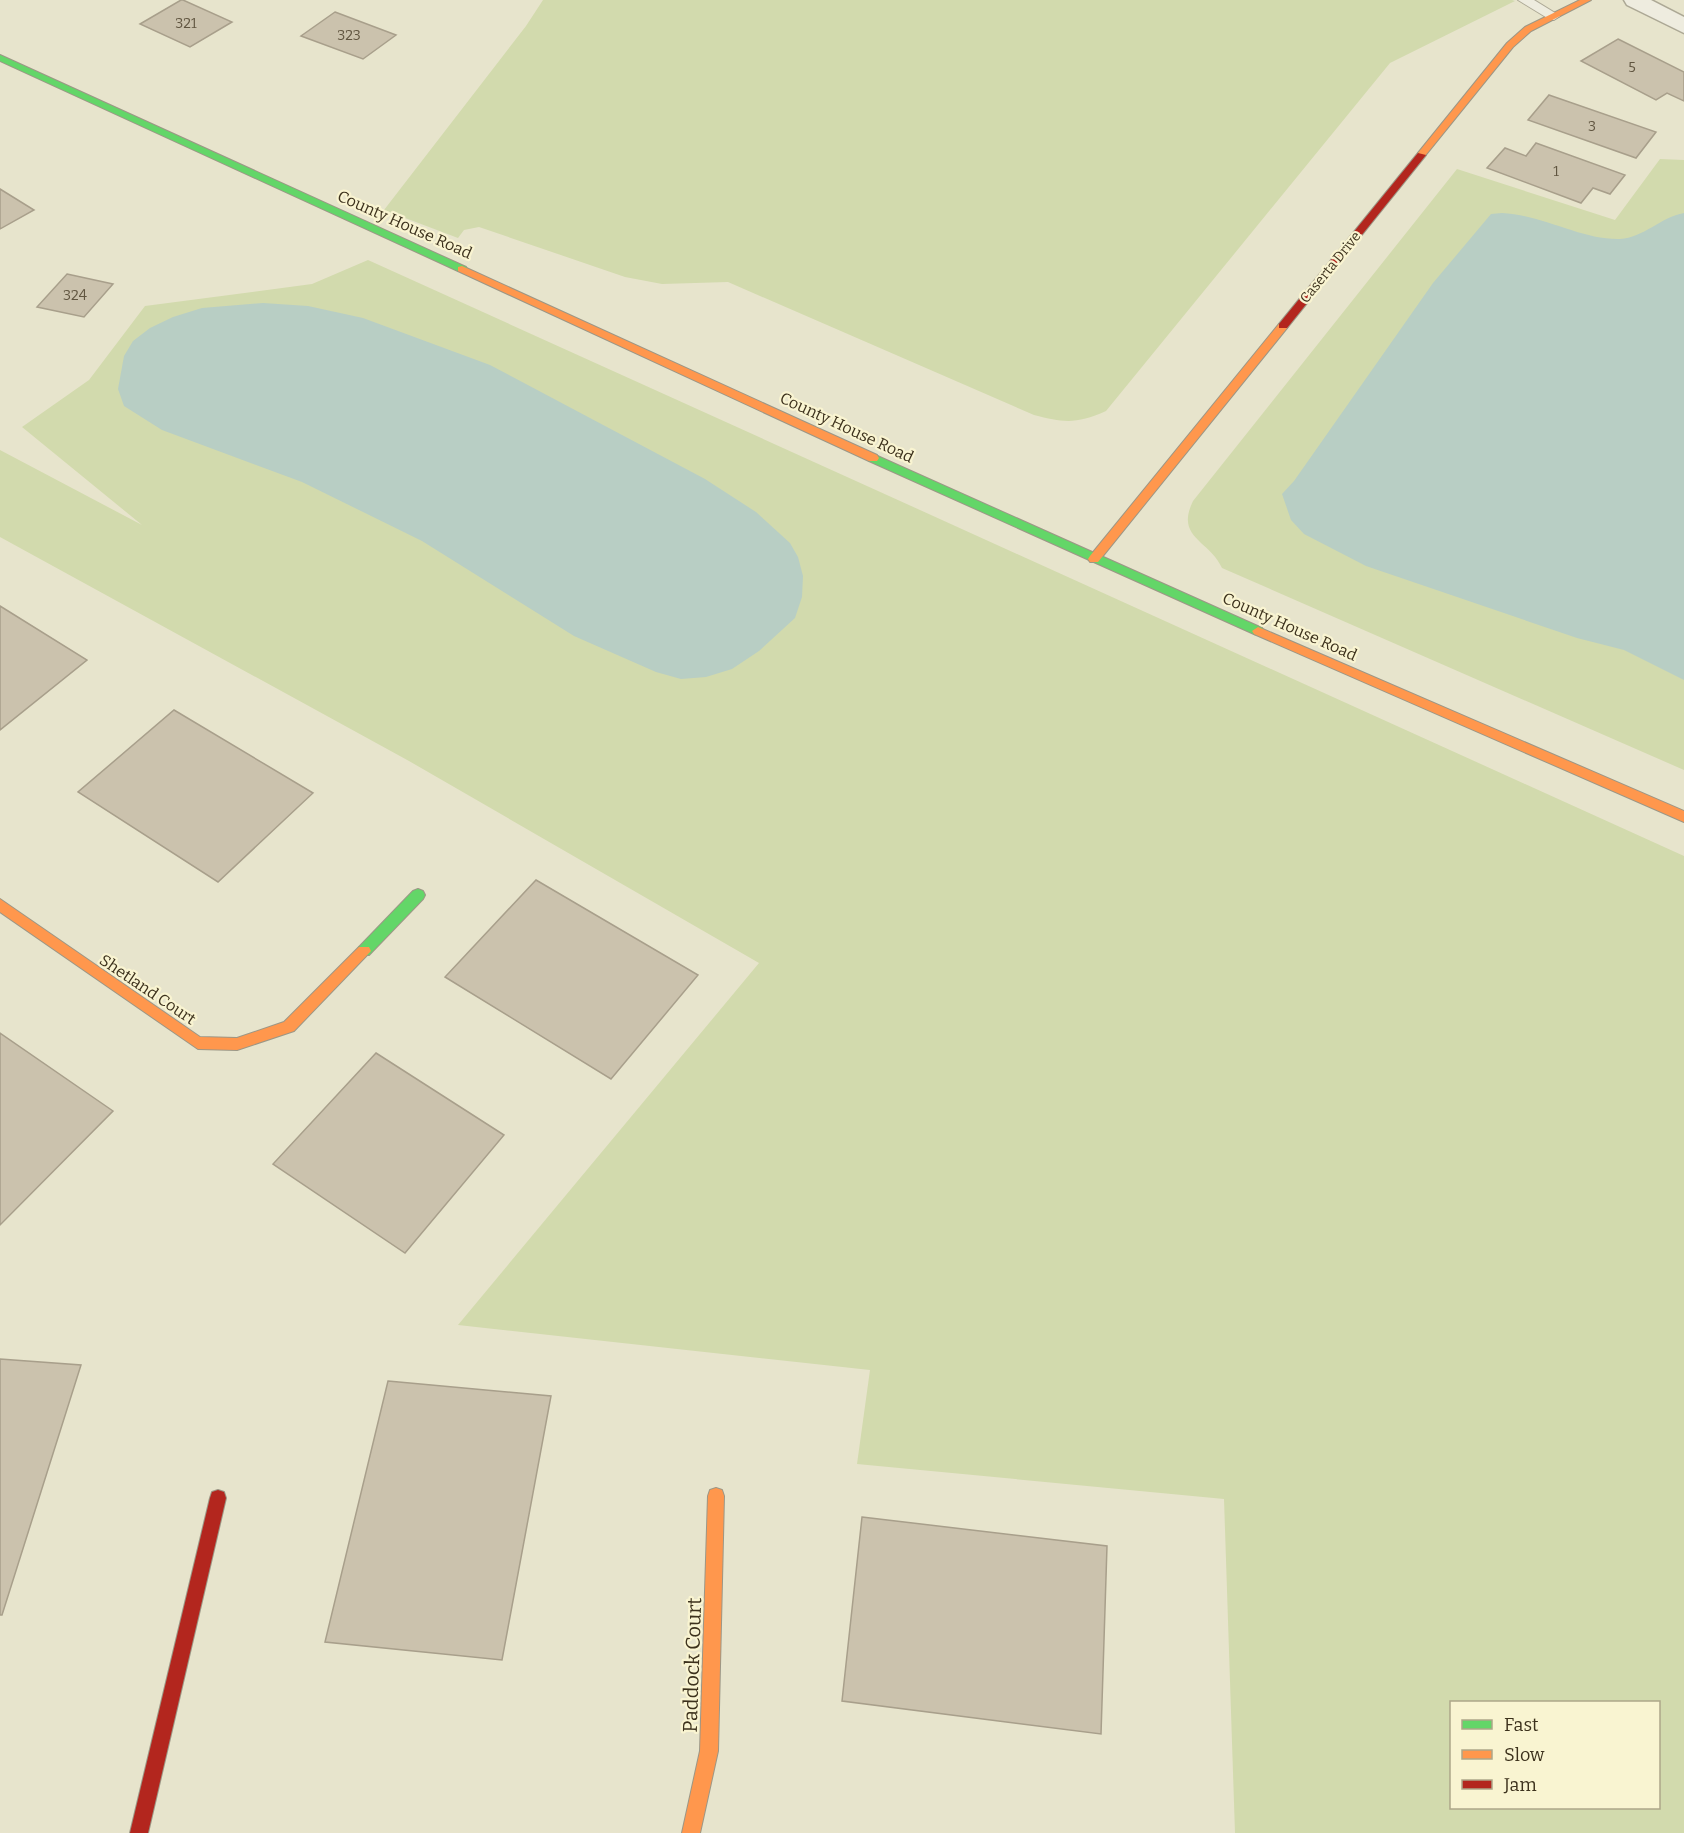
<svg xmlns="http://www.w3.org/2000/svg" width="1684" height="1833" viewBox="0 0 1684 1833" font-family="Bitter,serif">
<style>
.green{fill:#d2daad;fill-rule:evenodd}
.water{fill:#b8cec4}
.building{fill:#cbc2ad;stroke:#a89f8b;stroke-width:1.5}
.lines{fill:none;stroke-linecap:round;stroke-linejoin:round}
.lane-casing{stroke:#aca895;stroke-width:2}
.street-casing{stroke:#aca895;stroke-width:3}
.fast-casing{stroke:#9c9786;stroke-width:2}
.slow-casing{stroke:#9c9786;stroke-width:2}
.jam-casing{stroke:#9c9786;stroke-width:2}
.lane{fill:#eeecdf;fill-rule:evenodd}
.street{fill:#eeecdf;fill-rule:evenodd}
.fast{fill:#63d668;fill-rule:evenodd}
.slow{fill:#ff974d;fill-rule:evenodd}
.jam{fill:#b3261e;fill-rule:evenodd}
.labels{text-anchor:middle;stroke-width:4.5;stroke-linejoin:round;paint-order:stroke}
.number-label{font-size:14px;fill:#605540}
.far-street-label{font-size:14px;fill:#3c311c;stroke:#f9f4d1}
.street-label{font-size:16px;fill:#3c311c;stroke:#f9f4d1}
.near-street-label{font-size:20px;fill:#3c311c;stroke:#f9f4d1}
</style>
<rect width="100%" height="100%" fill="#e7e4cc"/>
<!-- green -->
<path class="green" d="M543,0H1512L1515,1L1390,63L1106,411C1077,424 1064,423 1034,415L728,282L662,284L625,277L479,227L464,230L458,238L384,210L526,26Z
M1660,159L1684,160V770L1222,568C1209,540 1175,538 1193,501L1457,169L1615,220Z
M368,260L1684,856V1833H1235L1224,1499L857,1464L870,1370L458,1325L759,963L409,761L0,537V450L142,525L22,427L89,380L145,306L312,284ZM1452,1702H1658V1808H1452Z"/>
<!-- water -->
<path class="water" d="M1502,213C1544,215 1581,240 1620,239C1643,238 1661,217 1684,213V680L1624,650L1577,638L1366,566L1304,534L1291,520L1282,494L1294,481L1433,283L1491,214Z
M263,303L308,306L363,318L490,365L705,479L756,512L790,543L798,557L803,576L802,597L795,618L759,651L732,669L706,677L681,679L656,672L574,636L422,541L302,482L162,430L124,406L118,389L124,356L133,341L150,328L173,317L202,308Z"/>
<!-- building -->
<path class="building" d="M181,0H183L232,22L190,47L140,24Z
M335,12L396,35L363,59L301,36Z
M1618,39L1684,72V101L1667,93L1656,100L1581,61Z
M1549,95L1656,132L1636,158L1528,120Z
M1536,143L1625,175L1610,194L1593,188L1581,203L1487,168L1505,148L1526,156Z
M0,189L34,210L0,229Z
M67,274L113,284L84,317L37,307Z
M0,606L87,660L0,730Z
M174,710L313,793L218,882L78,792Z
M536,880L698,975L611,1079L445,977Z
M0,1033L113,1111L0,1225Z
M376,1053L504,1135L405,1253L273,1164Z
M0,1359L81,1365L2,1615H0Z
M388,1381L551,1396L502,1660L325,1642Z
M862,1517L1107,1546L1101,1734L842,1701Z"/>
<g class="lines">
<!-- lane casing -->
<g class="lane-casing">
<path id="lane" d="M1518,0H1534L1560,16L1554,20L1549,19Z"/>
</g>
<!-- street casing -->
<g class="street-casing">
<path id="street" d="M1624,0H1651L1684,17V33L1627,5Z"/>
</g>
<!-- fast casing -->
<g class="fast-casing">
<path id="fast" d="M0,55L466,267L467,269L466,271H458L0,61Z
M873,454L1262,628L1264,631L1258,635L1254,634L869,461V455Z
M418,889L423,891L425,895L423,899L369,955H359L357,951L359,947L413,891Z"/>
</g>
<!-- slow casing -->
<g class="slow-casing">
<path id="slow" d="M1580,0H1591L1531,31L1513,47L1424,157H1418V153L1507,43L1525,27Z
M462,266L877,455L879,458L877,461H869L458,271V267Z
M1283,323L1288,326L1287,328L1098,562H1090L1088,559L1090,556L1279,324Z
M1258,627L1684,811V822L1254,634L1252,631Z
M0,899L200,1037L237,1038L284,1022L359,947H369L371,951L294,1031L237,1050L198,1049L0,912Z
M716,1488L722,1490L724,1496L718,1751L700,1833H682L700,1751L708,1496L710,1490Z"/>
</g>
<!-- jam casing -->
<g class="jam-casing">
<path id="jam" d="M1418,153L1426,155L1287,328H1279V324Z
M218,1490L224,1492L226,1498L148,1833H130L210,1498L212,1492Z"/>
</g>
<!-- lane -->
<use href="#lane" class="lane"/>
<!-- street -->
<use href="#street" class="street"/>
<!-- fast -->
<use href="#fast" class="fast"/>
<!-- slow -->
<use href="#slow" class="slow"/>
<!-- jam -->
<use href="#jam" class="jam"/>
</g>
<g class="labels">
<!-- number labels -->
<g class="number-label">
<text x="186" y="28">321</text>
<text x="349" y="40">323</text>
<text x="1632" y="72">5</text>
<text x="1592" y="131">3</text>
<text x="1556" y="176">1</text>
<text x="75" y="300">324</text>
</g>
<!-- far-street labels -->
<g class="far-street-label">
<text transform="translate(1330 267) rotate(-51)" y="5">Caserta Drive</text>
</g>
<!-- street labels -->
<g class="street-label">
<text transform="translate(405 224) rotate(24)" y="6">County House Road</text>
<text transform="translate(847 427) rotate(25)" y="6">County House Road</text>
<text transform="translate(1290 626) rotate(24)" y="6">County House Road</text>
<text transform="translate(148 989) rotate(34)" y="6">Shetland Court</text>
</g>
<!-- near-street labels -->
<g class="near-street-label">
<text transform="translate(692 1665) rotate(-88)" y="7">Paddock Court</text>
</g>
</g>
<!-- legend -->
<rect x="1450" y="1701" width="210" height="108" fill="#f9f4d1" stroke="#ada689" stroke-width="1.5"/>
<rect x="1462" y="1720" width="30" height="9" fill="#63d668" stroke="#ada689" stroke-width="1.5"/>
<text x="1504" y="1731" font-size="18" fill="#3c311c">Fast</text>
<rect x="1462" y="1750" width="30" height="9" fill="#ff974d" stroke="#ada689" stroke-width="1.5"/>
<text x="1504" y="1761" font-size="18" fill="#3c311c">Slow</text>
<rect x="1462" y="1780" width="30" height="9" fill="#b3261e" stroke="#ada689" stroke-width="1.5"/>
<text x="1504" y="1791" font-size="18" fill="#3c311c">Jam</text>
</svg>
